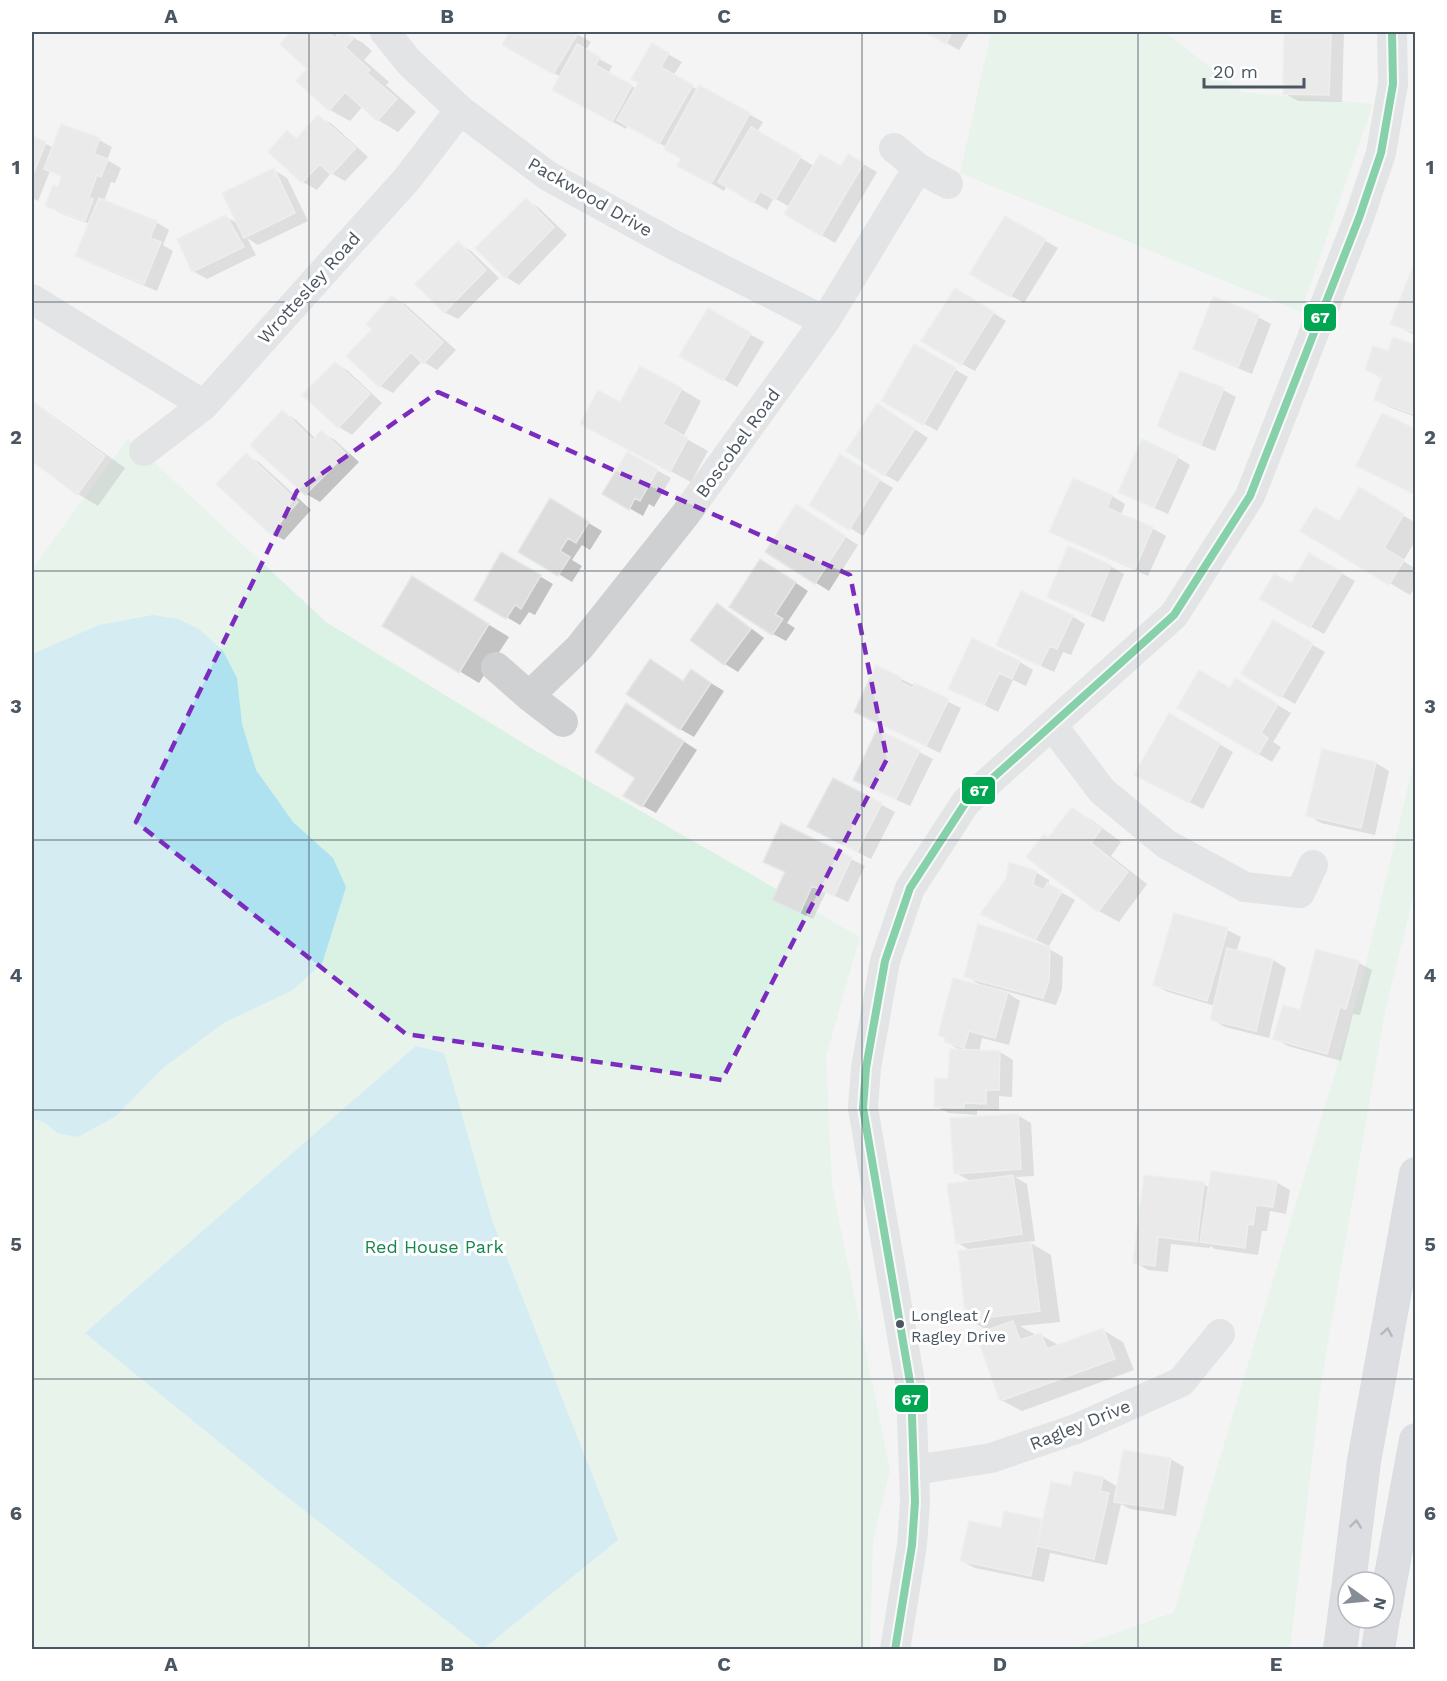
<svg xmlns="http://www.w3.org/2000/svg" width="1447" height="1681" viewBox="0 0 1447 1681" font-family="'Work Sans',sans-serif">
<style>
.green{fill:#d9f2e3}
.water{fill:#aee2f0}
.shadow{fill:#0003;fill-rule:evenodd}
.building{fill:#ddddde;stroke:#e5e6e7;stroke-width:1.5}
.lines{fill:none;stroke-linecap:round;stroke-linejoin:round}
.motorway-casing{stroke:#b9bec3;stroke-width:34}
.minor{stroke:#ced0d2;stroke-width:30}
.motorway{stroke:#bec4c9;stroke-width:33}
.bus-1-casing{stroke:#fff;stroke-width:12}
.bus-1{stroke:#00a651;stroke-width:8}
.oneway{stroke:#67727b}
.marked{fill:none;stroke:#7b2cbf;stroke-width:4.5;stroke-dasharray:12 8;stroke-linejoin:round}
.grid{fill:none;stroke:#4a5661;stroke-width:1.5;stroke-opacity:0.55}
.bus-dot{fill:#4a5661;stroke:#fff;stroke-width:2}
.labels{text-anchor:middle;stroke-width:6;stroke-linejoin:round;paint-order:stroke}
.bus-label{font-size:16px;fill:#4a5661;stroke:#fff;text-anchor:start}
.street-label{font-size:18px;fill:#4a5661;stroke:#fff}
.park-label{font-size:18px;fill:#17864f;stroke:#fff}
.line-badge{stroke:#fff;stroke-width:2}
.badge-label{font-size:16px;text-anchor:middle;font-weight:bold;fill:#fff}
.neatline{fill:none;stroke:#4a5661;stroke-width:2}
.grid-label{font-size:20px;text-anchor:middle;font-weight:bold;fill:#4a5661}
</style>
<rect width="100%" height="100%" fill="#f4f4f4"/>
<!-- green -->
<path class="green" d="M991,32H1165L1242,92L1373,104L1301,312L960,173Z
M128,438L326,622L531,748L860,937L826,1057L832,1185L890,1471L873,1540L870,1649L32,1650V569Z
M1415,757V889L1385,1012L1321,1384L1290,1649H1071L1174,1612L1359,992Z"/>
<!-- water -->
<path class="water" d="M153,615L178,619L199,629L223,651L237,678L242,724L256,770L293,822L333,858L346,887L322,964L291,991L225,1022L164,1067L116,1116L78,1137L57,1133L45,1123L32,1118V654L99,625Z
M416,1046L444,1053L493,1223L618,1540L483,1649L282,1493L85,1333Z"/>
<!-- shadow -->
<path class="shadow" d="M293,32H333L339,37L343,32L363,43L372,51L364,60L389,82L386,85L416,112L398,132L378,120L363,106L350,121L330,110L309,68L282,44Z
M506,32H573L591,42L585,51L612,66L608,74L637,89L652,45L682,62L673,76L698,90L700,87L763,122L757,132L814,166L841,168L849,156L877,172L835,243L786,214L790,207L774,198L767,210L727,186L724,191L693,173L683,158L666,147L628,125L626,129L554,89L561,77L504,44L510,34Z
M927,32H970L959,50Z
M1287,32H1344L1342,102L1298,101L1284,93L1285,37Z
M319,117L332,124L368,157L345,181L331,173L317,190L303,182L270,152L287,132L298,139Z
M32,137L54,148L99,140L112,147L107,160L121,168L115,183L111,182L104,201L156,222L169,230L163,245L173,251L157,291L90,263L77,255L90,224L60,213L47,205L59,189L63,178L50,171L38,201L32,198Z
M274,170L287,178L308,221L258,245L247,238L256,255L207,279L193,271L226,217L239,224Z
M526,200L539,208L567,235L519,285L506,277Z
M1005,218L1058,248L1024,303L971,274Z
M458,243L471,251L499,278L458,319L444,312Z
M1416,263V336L1392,323Z
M393,297L406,305L456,350L437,370L422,361L393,393L380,386L374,328Z
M968,297L1006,321L975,371L962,364Z
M708,311L764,342L737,387L682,356Z
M1258,317L1271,324L1252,374L1208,356L1195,348Z
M915,346L968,377L937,431L884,401Z
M1416,346V417L1389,407L1376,400L1383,379L1366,370L1388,353Z
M335,363L348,371L382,403L352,435L339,427Z
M681,389L701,401L683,437L708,451L691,482L602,435L621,404Z
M1223,390L1236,397L1215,451L1173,434L1159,426Z
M32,401L125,468L98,506L78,494L32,460Z
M283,412L296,420L316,439L321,432L335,440L359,462L320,502L306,494L252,444Z
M891,413L928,438L898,482L885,475Z
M628,454L671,478L654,507L649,504L643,516L604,494Z
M246,455L260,463L311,510L284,540L270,532Z
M1177,457L1190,465L1168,514L1133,499Z
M853,464L893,488L863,536L811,504Z
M1073,480L1112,496L1125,504L1121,515L1152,528L1166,536L1148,576L1064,539L1051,532Z
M1359,489L1416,523V540L1403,561L1416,569V586L1410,595L1390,583L1339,523Z
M550,500L602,531L590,550L582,545L572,560L582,566L572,582L520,551Z
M809,513L858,545L829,591L767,552Z
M502,554L553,584L535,615L529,612L520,625L476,599Z
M1309,555L1355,581L1324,634L1261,599L1292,585Z
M1110,566L1124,574L1104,622L1062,604L1048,596Z
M774,568L808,591L787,623L795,628L786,641L773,634Z
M432,590L509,637L479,683L459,671Z
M718,605L731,613L764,638L738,672L725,664L692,639Z
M1072,616L1085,624L1071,655L1063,652L1054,672L1011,652Z
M1273,622L1325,652L1295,704L1243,674Z
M1020,662L1033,670L1026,686L1013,680L998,712L950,688Z
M691,671L724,691L694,737L680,729L684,682Z
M901,679L961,708L940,753L856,712Z
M1236,680L1291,713L1273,742L1281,747L1272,762L1179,707L1230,690Z
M640,713L697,750L656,813L643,806Z
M1169,715L1233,752L1203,809L1149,782Z
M878,731L933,759L910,806L868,787L855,780Z
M1376,763L1389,771L1375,835L1321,823L1308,815Z
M834,780L895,812L871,859L822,834Z
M1073,809L1093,821L1121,842L1111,856L1147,884L1119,922L1099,911L1049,839Z
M782,825L865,866L848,902L826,892L813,919L787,907L786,873Z
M1035,872L1049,880L1048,885L1075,900L1049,946L995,921Z
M1227,930L1241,937L1236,952L1273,960L1286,968L1269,1038L1225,1027L1212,1019L1215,1006L1168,992L1155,985Z
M1049,949L1063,957L1062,989L1056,1005L1005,991L1020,1001L1009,1045L982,1038L979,1052H1000L1013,1060L1012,1097L999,1096V1111L977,1110V1115L949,1113L935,1106L949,1080L962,1051L946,1042V1039L939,1035L982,986L966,976Z
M1359,963L1372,970L1360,1015L1353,1014L1341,1061L1288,1046L1275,1038L1301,1012Z
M1017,1115L1031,1123L1034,1176L1015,1177L1027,1184L1035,1241L1029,1242L1051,1255L1060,1322L1020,1326L1034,1334L1035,1337L1041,1335L1060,1346L1103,1330L1123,1342L1134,1370L1022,1411L1001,1400L989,1331L967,1319L971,1251L958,1243L972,1182L956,1173Z
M1276,1182L1290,1190L1286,1214L1270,1211L1267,1231H1262L1258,1255L1215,1249L1210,1246V1248L1171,1244L1168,1272L1148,1270L1135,1262L1203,1184L1210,1188Z
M1171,1459L1184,1467L1176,1516L1130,1509L1121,1504L1107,1565L1050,1553L1044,1582L975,1568L962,1561L1002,1529L1041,1520L1044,1522L1073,1488L1103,1478L1118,1487ZM1116,1488L1118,1489L1116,1498L1114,1497Z"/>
<!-- building -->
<path class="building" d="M291,32H328L335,38L341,32H345L353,39L345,47L370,70L367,73L397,99L377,121L345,92L329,111L296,81L307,69L280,44Z
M509,32H576L578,33L553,74L502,45Z
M924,32H952L946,44Z
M1285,32H1331L1329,95L1283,94L1284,37Z
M652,43L669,53L661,67L693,85L659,144L617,120L638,83L631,79Z
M577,44L600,57L595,65L632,85L612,122L552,90Z
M699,85L750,113L711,184L677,166L681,159L664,149Z
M318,115L356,148L331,175L320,164L302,183L268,152L287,130L296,139Z
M61,124L100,138L94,154L108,159L101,177L97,175L89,197L93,199L85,221L45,206L53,185L58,187L62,176L44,169Z
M751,127L801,156L775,200L760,191L753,203L718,182Z
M32,136L46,142L32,177Z
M820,154L841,166L848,154L864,163L821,236L784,214Z
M274,168L295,213L244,238L222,193Z
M99,198L157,221L150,238L161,242L144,284L75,256Z
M526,198L554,227L505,278L475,248Z
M226,215L244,247L192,272L177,239Z
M1005,216L1046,239L1010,297L969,274Z
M458,241L486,270L444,313L415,284Z
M1416,259V333L1390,324Z
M955,288L994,312L961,365L921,341Z
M392,295L443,342L423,364L411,352L379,387L346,356L372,329L366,324Z
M1213,296L1259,315L1238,367L1193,349Z
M708,308L751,333L723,381L679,356Z
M1393,337L1416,345V415L1374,400L1382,377L1365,370L1373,346L1388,351Z
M914,344L956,368L923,425L881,401Z
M335,362L370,394L338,428L302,395Z
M640,366L682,388L663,424L688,438L670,472L580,424L598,390L620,402Z
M1180,371L1224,388L1201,445L1157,426Z
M32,402L105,456L77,495L32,461Z
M877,403L915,429L884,476L846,451Z
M282,410L313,440L321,430L346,454L305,495L250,445Z
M1382,413L1416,429V495L1356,466Z
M1142,439L1178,456L1154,508L1118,492Z
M627,452L658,469L640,501L635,498L629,510L602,494Z
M246,453L298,502L270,534L216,484Z
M840,454L880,479L849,530L809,505Z
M1073,478L1112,495L1107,508L1153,527L1135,569L1049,532Z
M1359,487L1404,514L1384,548L1404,560L1389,585L1300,531L1315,507L1339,521Z
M550,498L589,522L576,543L568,538L560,551L570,557L558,576L518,552Z
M796,504L846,536L815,584L765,552Z
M1068,546L1111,565L1090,616L1047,597Z
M501,552L541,575L521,609L515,605L506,619L474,600Z
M1309,553L1342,572L1310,628L1259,599L1274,574L1291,583Z
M760,559L796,582L775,614L783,619L772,635L729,607Z
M412,576L489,624L459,673L382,626Z
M1021,591L1073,615L1057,649L1050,646L1040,666L996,645Z
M717,603L751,629L724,665L690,640Z
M1273,620L1313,643L1281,698L1241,674Z
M972,638L1020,661L1012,679L999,673L984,705L948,689Z
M650,659L683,681L691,669L711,683L680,730L626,694Z
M876,665L902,678L900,682L913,688L915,683L949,699L926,746L854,712Z
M1199,670L1230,688L1235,678L1278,704L1261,733L1268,738L1258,755L1177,708Z
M626,703L684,741L642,807L623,796L635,778L595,752Z
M1169,713L1220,743L1189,803L1134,775Z
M877,729L920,750L896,799L853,780Z
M1322,749L1376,762L1361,828L1306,816Z
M833,778L882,803L857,852L807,827Z
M1072,807L1101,829L1091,843L1128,872L1098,912L1026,857L1044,834L1048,838Z
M781,823L852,857L834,896L812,886L800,913L772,900L785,872L763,862Z
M1009,862L1036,871L1033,885L1044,890L1047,883L1062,891L1035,940L980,914L1006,879Z
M1174,913L1228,928L1207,1001L1153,985Z
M978,924L1050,947L1049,981L1043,998L964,977Z
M1227,948L1273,959L1256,1031L1210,1020Z
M1316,949L1359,961L1346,1009L1340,1007L1327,1054L1273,1039L1283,1005L1300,1010Z
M953,978L1008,992L995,1038L969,1031L964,1048L944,1042L945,1038L938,1035Z
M950,1049L1000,1051L999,1090H986V1104L964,1103V1108L934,1107L935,1078L948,1079Z
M1018,1114L1021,1169L954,1174L950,1118Z
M1211,1171L1277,1181L1273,1207L1256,1205L1253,1225L1248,1224L1245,1248L1200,1242Z
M1013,1175L1022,1234L956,1244L947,1184Z
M1144,1175L1204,1182L1197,1242L1158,1237L1155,1266L1133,1263Z
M1031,1242L1040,1311L966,1320L958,1251Z
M1013,1321L1020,1340L1041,1333L1047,1349L1103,1328L1115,1359L1000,1401L976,1334Z
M1123,1450L1171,1458L1163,1509L1114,1502Z
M1074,1471L1103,1477L1100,1491L1109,1493L1094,1559L1037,1546L1051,1482L1071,1486Z
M1004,1511L1042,1519L1031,1576L960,1561L969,1521L1001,1528Z"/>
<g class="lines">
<!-- motorway casing -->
<g class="motorway-casing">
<path id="motorway" d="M1349,1582L1364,1461L1416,1174
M1384,1614L1416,1440
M1340,1650L1348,1590
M1378,1650L1383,1618"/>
</g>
<!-- minor -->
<path class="minor" d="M385,32L409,62L460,110L548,176L672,244L825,321
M894,148L918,168L948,184
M32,299L204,405
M144,451L204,405L407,179L460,110
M496,667L529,696L563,722
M529,696L579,648L685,515L825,321L918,168
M1052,725L1102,791L1166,844L1245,887L1300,893L1313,865
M915,1470L991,1458L1076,1429L1181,1382L1220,1334
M895,1650L912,1545L915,1502L911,1388L863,1108L866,1068L885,961L910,888L966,802L1174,615L1250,496L1359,218L1381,153L1393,84L1392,32"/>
<!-- motorway -->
<use href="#motorway" class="motorway"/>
<!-- bus-1 casing -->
<g class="bus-1-casing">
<path id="bus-1" d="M895,1650L912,1545L915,1502L911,1388L863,1108L866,1068L885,961L910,888L966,802L1174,615L1250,496L1359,218L1381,153L1393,84L1392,32"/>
</g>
<!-- bus-1 -->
<use href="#bus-1" class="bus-1"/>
</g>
<!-- one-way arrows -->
<defs><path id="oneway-chevron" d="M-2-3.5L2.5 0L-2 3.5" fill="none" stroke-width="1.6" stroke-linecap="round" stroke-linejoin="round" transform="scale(1.5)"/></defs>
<g class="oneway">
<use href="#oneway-chevron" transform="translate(1387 1332) rotate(-80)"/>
<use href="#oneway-chevron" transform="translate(1356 1524) rotate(-83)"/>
</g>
<!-- marked area -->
<path d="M0 0H1447V1681H0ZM438,392L850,575L887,759L722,1080L406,1034L136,822L297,491Z" fill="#f4f4f4" fill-opacity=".55" fill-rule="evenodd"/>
<path class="marked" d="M438,392L850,575L887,759L722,1080L406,1034L136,822L297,491Z"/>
<!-- grid -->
<path class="grid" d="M309,32V1650M585,32V1650M862,32V1650M1138,32V1650M32,302H1416M32,571H1416M32,840H1416M32,1110H1416M32,1379H1416"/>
<!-- markers -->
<circle class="bus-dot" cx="900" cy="1324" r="5"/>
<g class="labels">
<!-- bus labels -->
<g class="bus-label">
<text x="911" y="1321">Longleat /<tspan x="911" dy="21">Ragley Drive</tspan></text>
</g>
<!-- street labels -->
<g class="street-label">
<text transform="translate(590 197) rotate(30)" y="6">Packwood Drive</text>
<text transform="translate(309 288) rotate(-48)" y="6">Wrottesley Road</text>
<text transform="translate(738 443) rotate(-54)" y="6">Boscobel Road</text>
<text transform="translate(1080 1425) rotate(-22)" y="6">Ragley Drive</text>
</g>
<!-- park labels -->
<g class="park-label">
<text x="434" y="1253">Red House Park</text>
</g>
</g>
<g class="line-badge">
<rect x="1303" y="303" width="34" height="29" rx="6" fill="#00a651"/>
<rect x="961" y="776" width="35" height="29" rx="6" fill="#00a651"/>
<rect x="894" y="1384" width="35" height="29" rx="6" fill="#00a651"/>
</g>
<g class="badge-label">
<text x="1320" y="323">67</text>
<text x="979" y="796">67</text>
<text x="911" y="1405">67</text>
</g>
<!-- border -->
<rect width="1447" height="1681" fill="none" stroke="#ffffff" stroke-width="66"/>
<!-- north arrow -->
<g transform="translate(1366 1600) rotate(105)"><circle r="28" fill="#ffffff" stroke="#b7bbc0" stroke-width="1.5"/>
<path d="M0-4.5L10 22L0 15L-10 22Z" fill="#868d94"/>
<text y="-9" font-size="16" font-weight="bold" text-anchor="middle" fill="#4a5661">N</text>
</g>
<!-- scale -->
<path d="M1204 78v9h100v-9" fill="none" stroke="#4a5661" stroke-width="3"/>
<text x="1213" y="78" font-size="18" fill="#4a5661" stroke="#ffffff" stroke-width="4.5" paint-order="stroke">20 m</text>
<rect x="33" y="33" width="1381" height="1615" class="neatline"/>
<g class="grid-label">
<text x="171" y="23">A</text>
<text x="447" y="23">B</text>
<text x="724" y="23">C</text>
<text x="1000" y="23">D</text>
<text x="1276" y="23">E</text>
<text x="16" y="174">1</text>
<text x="1430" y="174">1</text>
<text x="16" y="444">2</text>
<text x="1430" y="444">2</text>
<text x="16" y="713">3</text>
<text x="1430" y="713">3</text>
<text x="16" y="982">4</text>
<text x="1430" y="982">4</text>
<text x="16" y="1251">5</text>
<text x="1430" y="1251">5</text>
<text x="16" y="1520">6</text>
<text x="1430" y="1520">6</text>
<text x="171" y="1671">A</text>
<text x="447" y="1671">B</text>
<text x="724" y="1671">C</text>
<text x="1000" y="1671">D</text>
<text x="1276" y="1671">E</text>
</g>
</svg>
